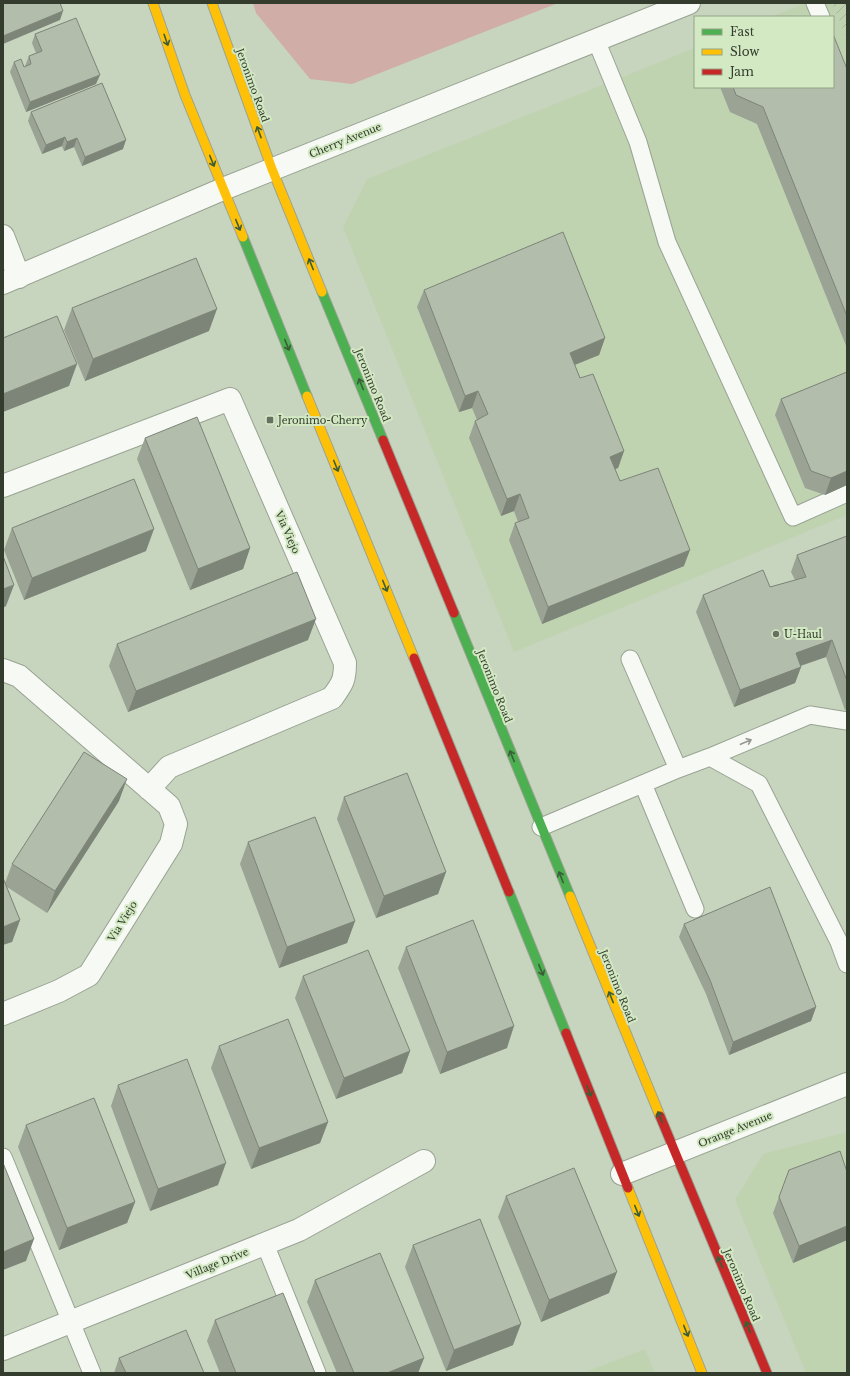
<svg xmlns="http://www.w3.org/2000/svg" width="850" height="1376" viewBox="0 0 850 1376" font-family="'Libre Baskerville',serif">
<style>
.built{fill:#bfd3b1}
.industrial{fill:url(#industrial-furrows)}
.green{fill:#d1ada8}
.lines{fill:none;stroke-linecap:round;stroke-linejoin:round}
.lane-casing{stroke:#99a392;stroke-width:19}
.street-casing{stroke:#99a392;stroke-width:24}
.fast-casing{stroke:#99a392;stroke-width:11}
.slow-casing{stroke:#99a392;stroke-width:11}
.jam-casing{stroke:#99a392;stroke-width:11}
.lane{stroke:#f7f9f5;stroke-width:17}
.street{stroke:#f7f9f5;stroke-width:22}
.fast{stroke:#4caf50;stroke-width:9}
.slow{stroke:#ffc107;stroke-width:9}
.jam{stroke:#c62828;stroke-width:9}
.wall{fill:#9aa394}
.shaded-wall{fill:#7d8478}
.building{fill:#b3bdac;stroke:#7d8478}
.oneway{stroke:#3a5e38}
.oneway2{stroke:#959a91}
.poi-dot{fill:#677160;stroke:#d3e9c3;stroke-width:1.5}
.labels{text-anchor:middle;stroke-width:4;stroke-linejoin:round;paint-order:stroke}
.street-label{font-size:10px;fill:#333c2d;stroke:#d3e9c3}
.poi-label{font-size:10px;fill:#333c2d;stroke:#d3e9c3;text-anchor:start}
</style>
<defs>
<pattern id="industrial-furrows" width="10" height="10" patternUnits="userSpaceOnUse"><rect width="10" height="10" fill="#bfd3b1"/><path d="M-1 1l2-2M0 10L10 0M9 11l2-2" fill="none" stroke="#a5b699"/></pattern>
</defs>
<rect width="100%" height="100%" fill="#c7d4be"/>
<!-- built -->
<path class="built" d="M806,3H832L847,38V515L514,652L343,227L367,179L695,48V87H833V17H771Z
M847,1132V1373H806L735,1200L763,1154Z
M645,1349L655,1373H583Z"/>
<!-- industrial -->
<path class="industrial" d="M832,3H847V38Z"/>
<!-- green -->
<path class="green" d="M253,3H558L352,84L310,79L256,13Z"/>
<g class="lines">
<!-- lane casing -->
<g class="lane-casing">
<path id="lane" d="M815,3L821,17
M596,40L638,142L667,242L793,517L847,493
M630,659L678,769
M710,757L810,715L847,721
M643,784L695,909
M541,827L678,769L710,757L759,784L839,942L847,964
M3,1157L92,1373
M265,1244L317,1373"/>
</g>
<!-- street casing -->
<g class="street-casing">
<path id="street" d="M3,236L19,277
M3,283L223,189L689,3
M3,486L230,399L345,663C345,681 342,684 332,698L169,767L149,789
M3,670L19,676L169,806L176,824L171,844L89,975L59,991L3,1014
M622,1174L847,1084
M3,1349L299,1230L424,1161"/>
</g>
<!-- fast casing -->
<g class="fast-casing">
<path id="fast" d="M243,237L307,396
M322,292L383,440
M454,613L570,896
M509,892L566,1033"/>
</g>
<!-- slow casing -->
<g class="slow-casing">
<path id="slow" d="M153,3L185,95L243,237
M212,3L272,169L322,292
M307,396L414,658
M570,896L660,1116
M628,1188L702,1373"/>
</g>
<!-- jam casing -->
<g class="jam-casing">
<path id="jam" d="M383,440L454,613
M414,658L509,892
M566,1033L628,1188
M660,1116L767,1373"/>
</g>
<!-- lane -->
<use href="#lane" class="lane"/>
<!-- street -->
<use href="#street" class="street"/>
<!-- fast -->
<use href="#fast" class="fast"/>
<!-- slow -->
<use href="#slow" class="slow"/>
<!-- jam -->
<use href="#jam" class="jam"/>
</g>
<!-- wall -->
<path class="wall" d="M35,34L96,84L26,112L10,72L14,62L24,67H26L25,66L29,56L36,53L32,43Z
M847,69V348L757,124L730,112L720,87H833Z
M31,112L123,149L82,166L74,147L64,151L62,146L42,154L28,121Z
M424,290L605,338L599,355L575,365L580,378L624,451L618,468L615,469L620,481L684,566L542,624L509,540L515,523L518,522L514,511L501,516L469,438L475,421L477,420L472,408L459,412L417,307Z
M72,308L209,331L85,381L64,330Z
M847,372V485L825,495L805,488L775,415L781,399Z
M145,438L250,548L243,569L190,590L137,459Z
M12,528L146,551L24,600L4,550Z
M847,536V709L845,710L826,657L801,666V667L795,683L734,707L696,612L703,595L770,587L795,580L791,572L797,555Z
M308,640L128,712L109,666L117,644Z
M344,797L446,872L438,894L376,918L337,819Z
M119,801L47,913L7,887L20,920L12,942L5,883L12,864Z
M248,842L355,921L347,943L279,968L240,864Z
M684,924L816,1007L811,1021L729,1055L706,994L679,937Z
M406,947L507,1048L440,1074L398,968Z
M303,976L410,1051L402,1073L336,1099L295,998Z
M219,1046L328,1122L320,1143L251,1169L211,1068Z
M118,1085L218,1185L150,1211L111,1106Z
M26,1125L135,1202L127,1223L59,1250L18,1147Z
M789,1170L847,1172V1240L793,1263L773,1213Z
M506,1196L609,1293L541,1322L498,1217Z
M413,1245L513,1345L446,1371L405,1267Z
M315,1280L424,1358L418,1373H337L307,1302Z
M215,1320L315,1373H220L207,1341Z
M119,1358L204,1373H114Z"/>
<!-- shaded-wall -->
<path class="shaded-wall" d="M63,11L60,20L3,44V36Z
M100,75L96,84L26,112L30,102Z
M65,137L62,146L42,154L46,145Z
M77,138L74,147L64,151L67,142Z
M126,140L123,149L82,166L85,157Z
M217,309L209,331L85,381L93,359Z
M605,338L599,355L564,369L570,353Z
M77,364L69,386L3,412V394Z
M478,391L472,408L459,412L465,396Z
M624,451L618,468L604,473L610,457Z
M847,471V485L825,495L831,478Z
M520,494L514,511L501,516L507,499Z
M154,529L146,551L24,600L32,578Z
M250,548L243,569L190,590L198,569Z
M690,550L684,566L542,624L548,607Z
M14,585L6,606L3,608V589Z
M316,619L308,640L128,712L136,691Z
M832,640L826,657L790,669L796,653Z
M801,667L795,683L734,707L740,690Z
M127,779L119,801L47,913L55,891Z
M446,872L438,894L376,918L384,896Z
M20,920L12,942L3,945V927Z
M355,921L347,943L279,968L287,947Z
M816,1007L811,1021L729,1055L733,1042Z
M514,1026L507,1048L440,1074L447,1052Z
M410,1051L402,1073L336,1099L344,1078Z
M328,1122L320,1143L251,1169L259,1148Z
M226,1163L218,1185L150,1211L158,1189Z
M135,1202L127,1223L59,1250L67,1228Z
M847,1226V1240L793,1263L799,1246Z
M34,1239L26,1261L3,1270V1252Z
M617,1272L609,1293L541,1322L549,1300Z
M521,1324L513,1345L446,1371L454,1350Z
M424,1358L418,1373H387Z"/>
<!-- building -->
<path class="building" d="M3,3H60L63,11L3,36Z
M76,18L100,75L30,102L14,62L21,59L24,67L31,64L29,56L42,51L35,34Z
M833,34L847,69V316L763,107L736,95L733,87H833Z
M102,83L126,140L85,157L77,138L67,142L65,137L46,145L31,112Z
M563,232L605,338L570,353L580,378L593,374L624,451L610,457L620,481L658,468L690,550L548,607L515,523L529,518L520,494L507,499L475,421L488,414L478,391L465,396L424,290Z
M196,258L217,309L93,359L72,308Z
M57,316L77,364L3,394V338Z
M847,372V471L831,478L811,471L781,399Z
M197,417L250,548L198,569L145,438Z
M134,479L154,529L32,578L12,528Z
M847,536V681L832,640L796,653L801,667L740,690L703,595L763,570L770,587L806,577L797,555Z
M3,556L14,585L3,589Z
M297,572L316,619L136,691L117,644Z
M84,752L127,779L55,891L12,864Z
M407,773L446,872L384,896L344,797Z
M315,817L355,921L287,947L248,842Z
M3,878L20,920L3,927Z
M770,887L816,1007L733,1042L710,980L684,924Z
M473,920L514,1026L447,1052L406,947Z
M368,950L410,1051L344,1078L303,976Z
M288,1019L328,1122L259,1148L219,1046Z
M187,1059L226,1163L158,1189L118,1085Z
M94,1098L135,1202L67,1228L26,1125Z
M840,1151L847,1172V1226L799,1246L779,1197L789,1170Z
M3,1163L34,1239L3,1252Z
M574,1168L617,1272L549,1300L506,1196Z
M480,1219L521,1324L454,1350L413,1245Z
M380,1253L424,1358L387,1373H354L315,1280Z
M283,1293L315,1373H236L215,1320Z
M186,1330L204,1373H126L119,1358Z"/>
<!-- one-way arrows -->
<defs><path id="oneway-shaft" d="M-6 0H5M1.5-3L5.5 0L1.5 3" fill="none" stroke-width="1.6" stroke-linecap="round" stroke-linejoin="round"/></defs>
<g class="oneway">
<use href="#oneway-shaft" transform="translate(166 40) rotate(71)"/>
<use href="#oneway-shaft" transform="translate(259 132) rotate(-110)"/>
<use href="#oneway-shaft" transform="translate(212 161) rotate(68)"/>
<use href="#oneway-shaft" transform="translate(238 225) rotate(68)"/>
<use href="#oneway-shaft" transform="translate(311 264) rotate(-112)"/>
<use href="#oneway-shaft" transform="translate(287 345) rotate(68)"/>
<use href="#oneway-shaft" transform="translate(361 384) rotate(-112)"/>
<use href="#oneway-shaft" transform="translate(336 466) rotate(68)"/>
<use href="#oneway-shaft" transform="translate(385 586) rotate(68)"/>
<use href="#oneway-shaft" transform="translate(512 756) rotate(-112)"/>
<use href="#oneway-shaft" transform="translate(561 877) rotate(-112)"/>
<use href="#oneway-shaft" transform="translate(541 970) rotate(68)"/>
<use href="#oneway-shaft" transform="translate(611 997) rotate(-112)"/>
<use href="#oneway-shaft" transform="translate(589 1091) rotate(68)"/>
<use href="#oneway-shaft" transform="translate(660 1117) rotate(-112)"/>
<use href="#oneway-shaft" transform="translate(637 1211) rotate(68)"/>
<use href="#oneway-shaft" transform="translate(720 1262) rotate(-113)"/>
<use href="#oneway-shaft" transform="translate(748 1327) rotate(-113)"/>
<use href="#oneway-shaft" transform="translate(686 1331) rotate(68)"/>
</g>
<use class="oneway2" href="#oneway-shaft" transform="translate(746 742) rotate(-23)"/>
<!-- markers -->
<g class="poi-dot">
<rect x="266" y="416" width="8" height="8" rx="2"/>
<circle cx="776" cy="634" r="4"/>
</g>
<g class="labels">
<!-- street labels -->
<g class="street-label">
<text transform="translate(253 85) rotate(70)" y="4">Jeronimo Road</text>
<text transform="translate(345 140) rotate(-22)" y="4">Cherry Avenue</text>
<text transform="translate(373 385) rotate(68)" y="4">Jeronimo Road</text>
<text transform="translate(288 532) rotate(66)" y="4">Via Viejo</text>
<text transform="translate(495 686) rotate(68)" y="4">Jeronimo Road</text>
<text transform="translate(122 921) rotate(-58)" y="4">Via Viejo</text>
<text transform="translate(618 986) rotate(68)" y="4">Jeronimo Road</text>
<text transform="translate(735 1129) rotate(-22)" y="4">Orange Avenue</text>
<text transform="translate(217 1263) rotate(-22)" y="4">Village Drive</text>
<text transform="translate(742 1285) rotate(67)" y="4">Jeronimo Road</text>
</g>
<!-- poi labels -->
<g class="poi-label">
<text x="278" y="424">Jeronimo-Cherry</text>
<text x="784" y="638">U-Haul</text>
</g>
</g>
<!-- border -->
<rect width="850" height="1376" fill="none" stroke="#333c2d" stroke-width="8"/>
<!-- legend -->
<rect x="694" y="16" width="140" height="72" fill="#d3e9c3" stroke="#93a487"/>
<rect x="702" y="29" width="20" height="6" fill="#4caf50" stroke="#93a487"/>
<text x="730" y="36" font-size="12" fill="#333c2d">Fast</text>
<rect x="702" y="49" width="20" height="6" fill="#ffc107" stroke="#93a487"/>
<text x="730" y="56" font-size="12" fill="#333c2d">Slow</text>
<rect x="702" y="69" width="20" height="6" fill="#c62828" stroke="#93a487"/>
<text x="730" y="76" font-size="12" fill="#333c2d">Jam</text>
</svg>
